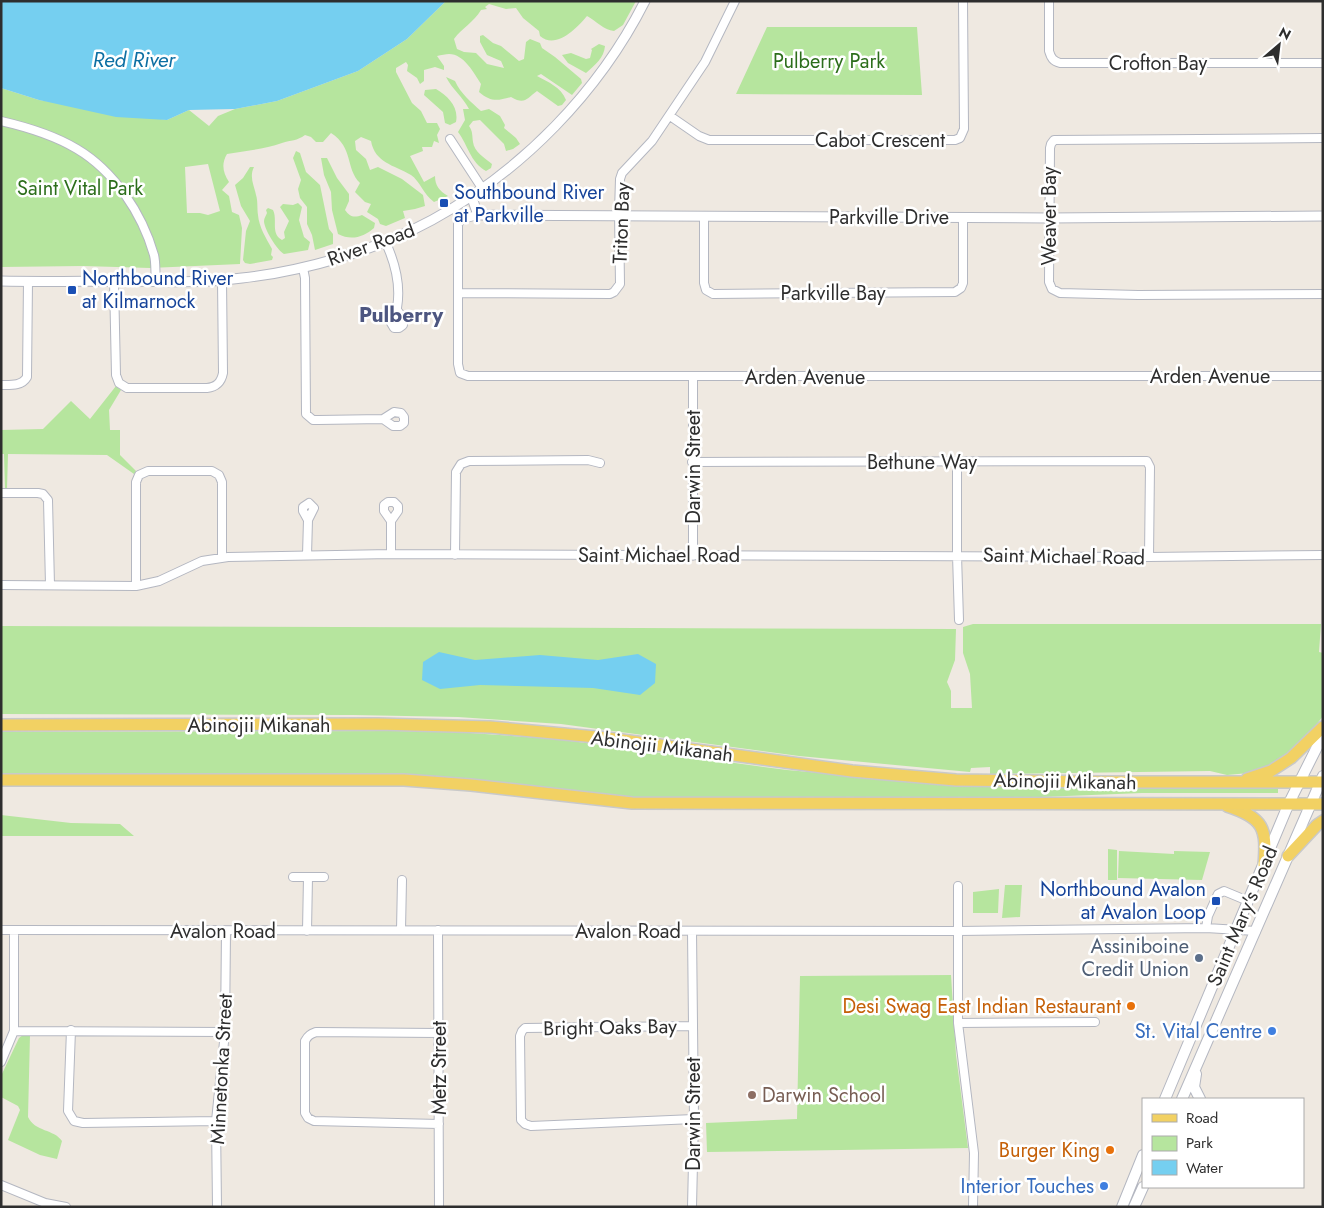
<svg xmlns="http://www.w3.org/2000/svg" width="1324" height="1208" viewBox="0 0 1324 1208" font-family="Jost,sans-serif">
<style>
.green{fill:#b6e59e;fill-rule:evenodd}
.water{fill:#75cff0}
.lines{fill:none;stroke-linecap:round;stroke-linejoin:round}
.minor-casing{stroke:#b4b7c1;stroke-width:10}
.tertiary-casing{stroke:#b4b7c1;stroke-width:11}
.secondary-casing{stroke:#b4b7c1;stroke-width:12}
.primary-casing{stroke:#c9c9c9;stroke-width:14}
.minor{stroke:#fff;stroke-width:8}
.tertiary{stroke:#fff;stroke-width:9}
.secondary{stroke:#fff;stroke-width:10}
.primary{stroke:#f2d163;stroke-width:11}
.transit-dot{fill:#1a4fb4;stroke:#fff;stroke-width:2}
.service-dot{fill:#5c6f8a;stroke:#fff;stroke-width:2}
.food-dot{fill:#e8710a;stroke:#fff;stroke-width:2}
.shop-dot{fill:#3f7fe0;stroke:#fff;stroke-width:2}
.education-dot{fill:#8d6e63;stroke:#fff;stroke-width:2}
.labels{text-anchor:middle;stroke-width:5;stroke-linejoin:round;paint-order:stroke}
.park-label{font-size:20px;fill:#2c6e1b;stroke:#fff}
.street-label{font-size:20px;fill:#2e2e2e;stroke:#fff}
.transit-label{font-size:20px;fill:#164399;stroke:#fff;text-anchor:start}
.service-label{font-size:20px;fill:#4e5e75;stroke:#fff;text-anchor:end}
.food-label{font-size:20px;fill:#c56008;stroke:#fff;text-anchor:end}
.shop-label{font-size:20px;fill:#366cbe;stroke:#fff;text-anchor:end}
.education-label{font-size:20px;fill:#785e54;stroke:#fff;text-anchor:start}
.water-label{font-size:21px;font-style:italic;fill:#0d6fa3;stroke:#fff}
.neighbourhood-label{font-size:21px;font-weight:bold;fill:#4d5680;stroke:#fff}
</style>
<rect width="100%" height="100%" fill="#efe9e1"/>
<!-- green -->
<path class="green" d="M446,1H636L623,25L614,31C604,30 596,21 587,16C577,28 556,50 540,36L539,31L523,18L516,8L506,9L489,4L485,7L487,9L481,10C474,22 462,28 454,39L457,49L464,52L476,53L487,64L504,68L501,61L487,55L480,42V36L483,35L493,43L501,46L519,61L524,59L526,42L530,39L540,43L542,48L555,57L581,79L582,83L572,95L541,74L537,76C548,82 561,87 566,100L562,105L558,106L537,91C526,99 525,105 511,97C497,101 491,102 479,92L481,84C474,73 464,54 449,54C446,54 441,55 437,56L444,66V70L435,67L424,70V81L420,84L417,78L407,71L408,65L406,62L396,68V72L412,103L421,111L427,123H437L440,129L437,135L439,143L434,141L432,147H422L423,151L410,156L424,182L435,176C435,185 439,191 448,196L434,202C423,194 420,181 411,175C394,165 375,163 371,141L361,137L355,141L356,150L366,159L370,170L378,167L402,179L423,195L425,206L415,209L403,211L405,218L386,226L380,224L378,219L367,212L371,204L365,202L355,192L360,183C345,168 354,148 331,133L323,142H316L311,137L305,135C297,141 291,140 282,143C264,149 246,151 227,154C221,164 223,173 229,182L222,190L229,196L232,212L239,215L242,228L240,264L150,268L83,266L1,267V88L39,100L167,120L189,110L209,126L218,116L235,109L277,101L358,71L407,39ZM208,164L220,211L208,215L200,213H187L185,167Z
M767,27H917L922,95L736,94Z
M599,44L605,46C604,58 595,65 586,73L568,63L562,55L571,53L586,59L590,58L592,50L591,49Z
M446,77L455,81C461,94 471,102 481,111L489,109L500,116L505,125L504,128L516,138L520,144L513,149L506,151L504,144L480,120L473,121L469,126C473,132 472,135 473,142C474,152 485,158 492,164L491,168L486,171C470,162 468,145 458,132L465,120L463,109H469C463,97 452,89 446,77Z
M436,89C448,96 459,107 456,122L450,125L445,123L443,112L424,95L425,90Z
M296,151L300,153L306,172L320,185L329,229L333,234V244L315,250L312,235L307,224V207L300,198L298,189L301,180L293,158Z
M321,158H327L337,178L349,194V201L345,210C350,217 354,218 362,215L375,223L374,228C364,237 351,241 338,234L332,210L331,192L324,175Z
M250,167H254C249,177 254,185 256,195C258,201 257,208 258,215C259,227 266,238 272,249L271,255L273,257L272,260L250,264L245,263L243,260L246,231L250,221L241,206L235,185L243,178Z
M298,203L302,207L299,220L304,237L310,242L308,250L284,254C277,250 264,229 264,221C264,218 266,216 267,213L266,210L268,208L273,210C278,220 270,233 282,240L285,238L284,232L289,221L280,207L283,204L293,205Z
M116,386L121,390L109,410L110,430H120V455L136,471L134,474L107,455L8,454L7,489H5L4,454H1V430L43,429L71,401L90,419Z
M973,624H1321L1319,652L1323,653V716L1302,744L1260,772L1227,775L1210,771L990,774V767L971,768L970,772L799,756L561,724L458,717L353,715L1,714V626L956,629L955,660L947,682L951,691V708H972L970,674L963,653V627Z
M395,731L456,732L556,739L787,770L967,786L1278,789V793H1142L993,799L633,800L477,782L1,777V732Z
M1,815L71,823L120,824L134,836H1Z
M1108,849L1117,850V880H1108Z
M1119,851L1174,854V851L1210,852L1202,880L1118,878Z
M1005,885H1022L1020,917L1002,918Z
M999,889L998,913H973V892Z
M951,975L956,1055L968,1148L707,1152L706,1123L797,1119L800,976Z
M23,1035H30L28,1117C35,1132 54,1129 62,1141L57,1159L40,1155L8,1140L20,1110L18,1106L1,1097V1076L19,1038Z"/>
<!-- water -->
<path class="water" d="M1,1H446L407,39L358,71L277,101L235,109L189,110L167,120L116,117L39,100L1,88Z
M439,652L475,660L540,655L598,660L638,654L656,664L655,683L640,695L593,688L480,685L440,689L422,680L423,662Z"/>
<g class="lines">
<!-- minor casing -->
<g class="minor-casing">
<path id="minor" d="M1049,1V51C1051,58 1053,61 1060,63H1323
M670,116L699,136L709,140H955L960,138L964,129L963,1
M1,121C27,127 54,135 77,149C114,171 142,213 154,255C156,263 155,273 156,282
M1323,138L1054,140L1051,144L1050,148L1049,282L1052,289L1060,293L1138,295L1323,294
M450,139L482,188
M478,215L462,219L458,224V364L460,373L468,376H1323
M704,217V283L706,290L713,294L955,292L961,288L963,283V217
M385,241C395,262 401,285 397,308C396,313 392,318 391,323L394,328H399L403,325V318L397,310
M303,268L305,278L306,414L313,420H318L383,419L393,426H400L404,423V417L401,413L394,412L383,419
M114,281L116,375L119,383L127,388H207C216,387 221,383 223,373L222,280
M459,293L610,294L614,292L620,284L619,212L620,179L622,173L652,141L705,62L735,1
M1,385C11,385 22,386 27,377L28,281
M692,462L1147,461L1150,467L1149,557
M957,462V555L959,620
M1,493H38L43,494L48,500L50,585
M391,554V521L398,511V506L394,502H388L384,505V511L391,521
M307,555L308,520L314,508L309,503L303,507V511L308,520
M455,555L456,472L461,464L469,461L588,460L600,463
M693,556V377
M1,585L136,586L159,581L202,561L228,557L391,554L1149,557L1323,555
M136,586V482L139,475L148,471H212L219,475L222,482V557
M293,877H324
M958,886V1023L974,1153L973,1207
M1206,928L1208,916L1218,894L1224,891L1248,901
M1,930L958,931L1206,928L1256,931
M401,930L402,880
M438,930L439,1207
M307,931L308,877
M692,931L694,1119L692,1207
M958,1023L1095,1022
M693,1026L525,1028L522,1031L520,1036L521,1120L525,1124L531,1126L694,1119
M71,1030L68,1111L74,1121L83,1123L216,1121
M14,1031L225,1032
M438,1033L316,1032C311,1034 308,1035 305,1041V1113L308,1118L314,1121L439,1124
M1,1062L14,1031V930
M1,1185L45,1203L66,1207
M217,1207L216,1121L225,1032L226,931"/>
</g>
<!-- tertiary casing -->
<g class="tertiary-casing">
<path id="tertiary" d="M471,195L478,215L1049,218L1323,216
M1,281C43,282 84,281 126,281C164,282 204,283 242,278C305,271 377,250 432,220C522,171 599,92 645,1"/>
</g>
<!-- secondary casing -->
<g class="secondary-casing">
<path id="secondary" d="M1196,1074L1194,1087L1200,1099
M1165,1099L1289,803L1323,735
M1182,1099L1323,776
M1122,1207L1143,1155
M1134,1207L1143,1187"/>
</g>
<!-- primary casing -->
<g class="primary-casing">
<path id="primary" d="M1,725L378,724L490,727L607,738L852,771L956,780L1099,782H1323
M1247,779L1271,771L1291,758L1323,727
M1,780H404L471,785L632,803L1323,804
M1227,806C1264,818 1267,828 1264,865
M1288,856L1317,825L1323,821"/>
</g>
<!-- minor -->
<use href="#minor" class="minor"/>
<!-- tertiary -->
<use href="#tertiary" class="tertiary"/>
<!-- secondary -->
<use href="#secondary" class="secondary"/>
<!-- primary -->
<use href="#primary" class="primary"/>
</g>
<!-- markers -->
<g class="transit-dot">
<rect x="439" y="198" width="10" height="10" rx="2.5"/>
<rect x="67" y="285" width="10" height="10" rx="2.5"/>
<rect x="1211" y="896" width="10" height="10" rx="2.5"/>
</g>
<circle class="service-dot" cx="1199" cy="958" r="5"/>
<g class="food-dot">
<circle cx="1131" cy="1006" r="5"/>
<circle cx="1110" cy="1150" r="5"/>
</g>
<g class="shop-dot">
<circle cx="1272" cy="1031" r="5"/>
<circle cx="1104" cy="1186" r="5"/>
</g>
<circle class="education-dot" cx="752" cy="1095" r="5"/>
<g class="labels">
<!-- park labels -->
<g class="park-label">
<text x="829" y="68">Pulberry Park</text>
<text x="80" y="195">Saint Vital Park</text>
</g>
<!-- street labels -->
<g class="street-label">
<text x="1158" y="70">Crofton Bay</text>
<text x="880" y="147">Cabot Crescent</text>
<text transform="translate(1049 216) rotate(-90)" y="7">Weaver Bay</text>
<text x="889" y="224">Parkville Drive</text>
<text transform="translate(621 223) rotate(-88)" y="7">Triton Bay</text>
<text transform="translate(371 244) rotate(-20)" y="7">River Road</text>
<text x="833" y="300">Parkville Bay</text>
<text x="1210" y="383">Arden Avenue</text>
<text x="805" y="384">Arden Avenue</text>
<text x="922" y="469">Bethune Way</text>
<text transform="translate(693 467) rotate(-90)" y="7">Darwin Street</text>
<text x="659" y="562">Saint Michael Road</text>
<text transform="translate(1064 556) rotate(1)" y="7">Saint Michael Road</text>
<text x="259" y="732">Abinojii Mikanah</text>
<text transform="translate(662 746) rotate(7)" y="7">Abinojii Mikanah</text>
<text transform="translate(1065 781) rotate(1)" y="7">Abinojii Mikanah</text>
<text transform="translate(1242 916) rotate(-67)" y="7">Saint Mary's Road</text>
<text x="223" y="938">Avalon Road</text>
<text x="628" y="938">Avalon Road</text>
<text transform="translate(610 1027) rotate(-1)" y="7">Bright Oaks Bay</text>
<text transform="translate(439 1068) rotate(-90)" y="7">Metz Street</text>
<text transform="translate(221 1069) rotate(-87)" y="7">Minnetonka Street</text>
<text transform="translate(693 1114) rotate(-90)" y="7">Darwin Street</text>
</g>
<!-- transit labels -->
<g class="transit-label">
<text x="454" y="199">Southbound River<tspan x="454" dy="23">at Parkville</tspan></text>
<text x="82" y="285">Northbound River<tspan x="82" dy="23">at Kilmarnock</tspan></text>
<text x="1206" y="896" text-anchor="end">Northbound Avalon<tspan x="1206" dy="23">at Avalon Loop</tspan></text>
</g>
<!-- service labels -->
<g class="service-label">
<text x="1189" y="953">Assiniboine<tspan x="1189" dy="23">Credit Union</tspan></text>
</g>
<!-- food labels -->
<g class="food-label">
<text x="1121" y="1013">Desi Swag East Indian Restaurant</text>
<text x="1100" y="1157">Burger King</text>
</g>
<!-- shop labels -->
<g class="shop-label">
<text x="1262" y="1038">St. Vital Centre</text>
<text x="1094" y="1193">Interior Touches</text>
</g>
<!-- education labels -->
<g class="education-label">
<text x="762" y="1102">Darwin School</text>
</g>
<!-- water labels -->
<g class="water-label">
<text x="134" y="67">Red River</text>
</g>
<!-- neighbourhood labels -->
<g class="neighbourhood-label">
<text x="401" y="322">Pulberry</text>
</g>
</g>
<!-- border -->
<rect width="1324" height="1208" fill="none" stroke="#2e2e2e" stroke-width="5"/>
<!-- legend -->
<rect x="1142" y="1098" width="162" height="90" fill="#ffffff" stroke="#ababab"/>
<rect x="1152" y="1114" width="25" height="8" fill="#f2d163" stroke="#ababab"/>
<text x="1186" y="1123" font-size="15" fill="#2e2e2e">Road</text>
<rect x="1152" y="1136" width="25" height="15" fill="#b6e59e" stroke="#ababab"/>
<text x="1186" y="1148" font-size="15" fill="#2e2e2e">Park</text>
<rect x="1152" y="1160" width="25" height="15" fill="#75cff0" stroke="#ababab"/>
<text x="1186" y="1173" font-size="15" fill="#2e2e2e">Water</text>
<!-- north arrow -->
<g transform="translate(1279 45) rotate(28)" stroke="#ffffff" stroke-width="4" paint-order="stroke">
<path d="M0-4L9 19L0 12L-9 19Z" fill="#2e2e2e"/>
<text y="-8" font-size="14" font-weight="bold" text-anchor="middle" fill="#2e2e2e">N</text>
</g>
</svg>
